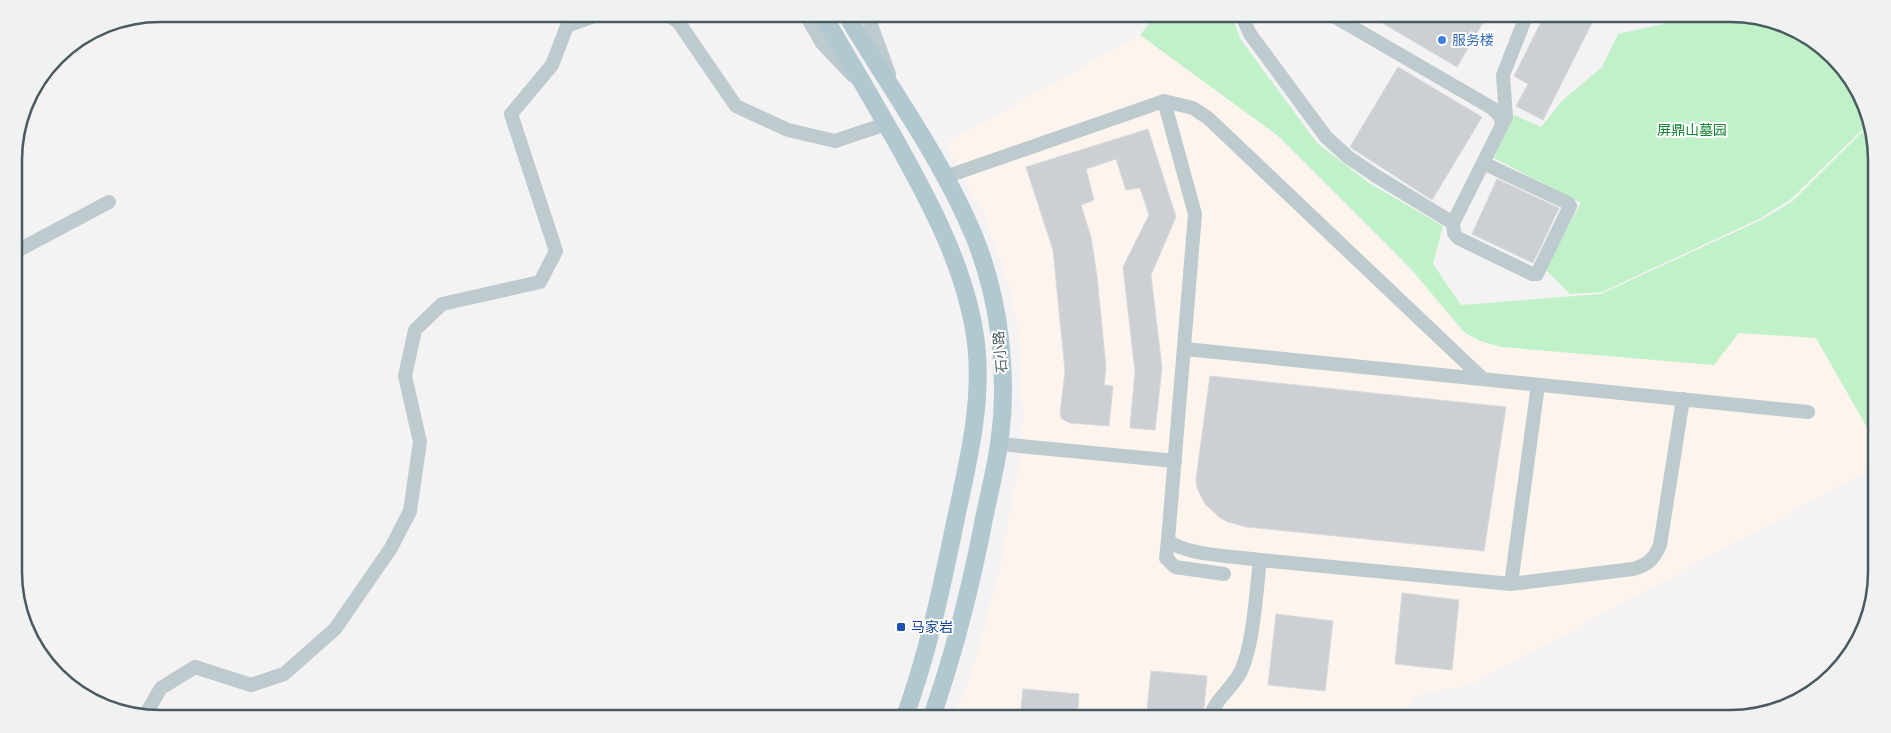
<svg xmlns="http://www.w3.org/2000/svg" width="1891" height="733" viewBox="0 0 1891 733" font-family="'Varela Round','Noto Sans SC',sans-serif">
<style>
.commercial{fill:#fdf5ed}
.green{fill:#c1f1c9}
.building{fill:#ccd0d4;stroke:#d6dadd}
.lines{fill:none;stroke-linecap:round;stroke-linejoin:round}
.minor{stroke:#bdcbce;stroke-width:14}
.major{stroke:#b2c8d1;stroke-width:18}
.shop-dot{fill:#3f7fe0;stroke:#fff;stroke-width:2}
.transit-dot{fill:#1a4fb4;stroke:#fff;stroke-width:2}
.labels{text-anchor:middle;stroke-width:4;stroke-linejoin:round;paint-order:stroke}
.shop-label{font-size:14px;fill:#366cbe;stroke:#fff;text-anchor:start}
.park-label{font-size:14px;fill:#168534;stroke:#fff}
.street-label{font-size:14px;fill:#495b60;stroke:#fff}
.transit-label{font-size:14px;fill:#164399;stroke:#fff;text-anchor:start}
.rim{fill:none;stroke:#495b60;stroke-width:2.5}
</style>
<rect width="100%" height="100%" fill="#f4f2f3"/>
<!-- commercial -->
<path class="commercial" d="M1140,35L1278,136L1410,268L1464,333L1480,341L1739,333L1816,338L1877,445V466L1472,684L1417,695L1396,719H951L973,671L1002,559L1020,456L1023,415L1018,334L1011,293L986,218L945,144Z"/>
<!-- green -->
<path class="green" d="M1157,14H1231L1241,40L1317,143L1369,183L1443,226L1433,264L1461,305L1601,294L1761,220L1793,201L1869,125L1876,141L1877,445L1816,338L1739,333L1714,365L1501,347L1480,341L1464,332L1410,268L1278,136L1140,35Z
M1709,14H1731L1778,22L1847,71L1869,123L1791,199L1759,219L1602,292L1570,294L1544,268L1581,203L1494,158L1514,115L1541,127L1562,101L1602,67L1618,34Z"/>
<!-- building -->
<path class="building" d="M1367,14H1488L1457,67Z
M1545,14H1583L1594,19L1543,120L1516,106L1528,84L1514,76Z
M1398,67L1482,117L1432,200L1350,147Z
M1148,129L1176,217L1151,275L1162,368L1155,430L1130,428L1135,371L1123,267L1149,215L1140,188L1126,190L1116,159L1086,169L1094,200L1081,205L1091,237L1097,276L1106,368L1104,385L1113,386L1109,426L1070,423L1062,419L1060,414L1065,371L1053,250L1026,167Z
M1497,179L1559,208L1533,263L1472,234Z
M1210,376L1506,407L1484,551L1247,527L1228,522L1219,517L1205,504L1197,488L1196,479Z
M1402,593L1459,600L1452,670L1395,664Z
M1276,614L1333,621L1325,691L1268,685Z
M1151,671L1207,676L1204,708L1200,719H1146Z
M1023,689L1079,694L1077,719H1020Z"/>
<g class="lines">
<!-- minor -->
<path class="minor" d="M667,14L679,23L736,106L788,130L835,141L886,124
M805,14L822,43L853,76
M867,14L889,74
M1241,14L1250,34L1326,137L1348,157L1376,176L1453,223
M1330,14L1492,108L1499,115L1503,123
M1164,101L1193,108L1208,118L1483,379
M1483,163L1568,203L1570,206L1537,274H1532L1458,238L1454,233L1453,223L1506,117L1503,75L1527,14
M945,177L1164,101L1195,214L1168,540C1185,556 1236,556 1260,560C1256,592 1254,642 1241,671C1232,689 1215,699 1209,719
M15,252L109,202
M1185,349L1808,412
M999,444L1175,461
M1168,540L1166,558L1175,567L1224,574
M1260,560L1511,584L1633,569C1648,565 1654,559 1660,545L1683,399
M1511,584L1538,385
M144,717L161,688L195,667L251,685L284,674L335,629L391,548L410,511L420,442L405,376L415,330L442,304L540,282L556,251L511,114L552,65L567,26L600,14"/>
<!-- major -->
<path class="major" d="M822,14C846,54 869,94 892,134C928,198 967,269 976,343C983,402 968,462 956,518C942,586 928,654 904,719
M846,14C889,87 941,157 974,236C1000,300 1009,376 999,444C995,473 987,501 982,529C969,594 953,657 931,719"/>
</g>
<!-- markers -->
<circle class="shop-dot" cx="1442" cy="40" r="5"/>
<rect class="transit-dot" x="896" y="622" width="10" height="10" rx="2.5"/>
<g class="labels">
<!-- shop labels -->
<g class="shop-label">
<text x="1452" y="45">服务楼</text>
</g>
<!-- park labels -->
<g class="park-label">
<text x="1692" y="135">屏鼎山墓园</text>
</g>
<!-- street labels -->
<g class="street-label">
<text transform="translate(1000 352) rotate(-95)" y="5">石小路</text>
</g>
<!-- transit labels -->
<g class="transit-label">
<text x="911" y="632">马家岩</text>
</g>
</g>
<!-- crop -->
<path d="M0 0H1891V733H0ZM160 22H1730A138 138 0 0 1 1868 160V572A138 138 0 0 1 1730 710H160A138 138 0 0 1 22 572V160A138 138 0 0 1 160 22Z" fill="#f0f2f2" fill-rule="evenodd"/>
<path class="rim" d="M160 22H1730A138 138 0 0 1 1868 160V572A138 138 0 0 1 1730 710H160A138 138 0 0 1 22 572V160A138 138 0 0 1 160 22Z"/>
</svg>
